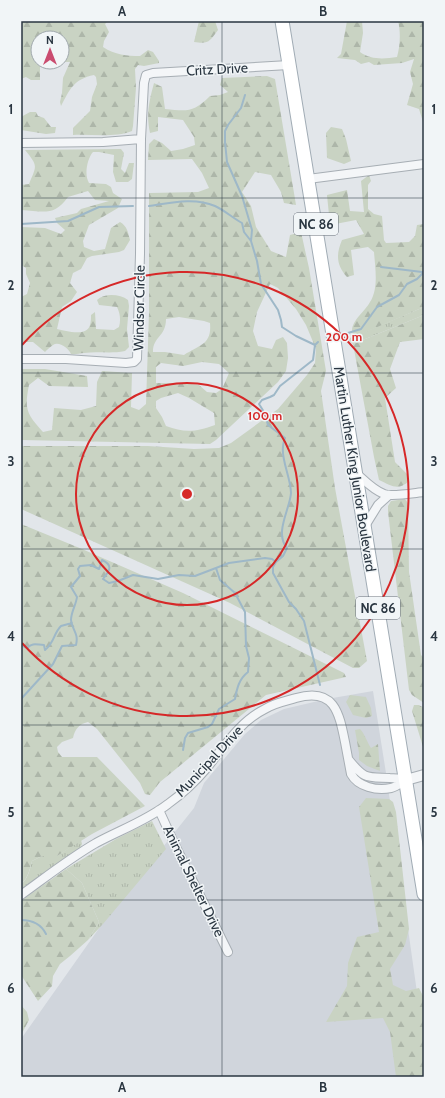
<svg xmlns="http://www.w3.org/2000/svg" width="445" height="1098" viewBox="0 0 445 1098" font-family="Cabin,sans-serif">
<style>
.built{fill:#d0d5dc}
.grass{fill:url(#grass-tufts)}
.forest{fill:url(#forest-firs);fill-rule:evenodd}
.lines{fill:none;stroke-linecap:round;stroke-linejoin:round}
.stream{stroke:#9eb8c8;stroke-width:2}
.minor-casing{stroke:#a7aeb4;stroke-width:10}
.tertiary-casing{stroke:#a7aeb4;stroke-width:12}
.primary-casing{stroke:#a1acb5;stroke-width:15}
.minor{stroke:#f4f6f8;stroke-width:8}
.tertiary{stroke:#f4f6f8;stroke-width:10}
.primary{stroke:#fff;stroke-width:13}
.grid{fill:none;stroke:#2a3641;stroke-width:1;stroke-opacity:0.55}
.ring{fill:none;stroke:#d62828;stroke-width:2}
.labels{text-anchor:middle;stroke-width:3;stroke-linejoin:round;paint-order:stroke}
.shield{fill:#f1f5f7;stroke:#666f78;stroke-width:1}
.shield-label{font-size:13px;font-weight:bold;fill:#2a3641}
.street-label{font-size:14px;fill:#2a3641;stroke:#f1f5f7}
.centre{fill:#d62828;stroke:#f1f5f7;stroke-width:2}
.ring-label{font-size:12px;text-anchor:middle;font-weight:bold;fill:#d62828;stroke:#f1f5f7;stroke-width:3;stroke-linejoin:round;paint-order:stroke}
.neatline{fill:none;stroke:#2a3641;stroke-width:1.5}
.grid-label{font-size:13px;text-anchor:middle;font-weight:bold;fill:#2a3641}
</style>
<defs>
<pattern id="grass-tufts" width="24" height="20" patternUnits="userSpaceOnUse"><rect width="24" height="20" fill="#c9d3c3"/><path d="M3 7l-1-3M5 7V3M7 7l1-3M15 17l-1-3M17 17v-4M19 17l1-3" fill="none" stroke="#adb6a9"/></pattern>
<pattern id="forest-firs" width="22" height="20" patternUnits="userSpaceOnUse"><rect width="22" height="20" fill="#c9d3c3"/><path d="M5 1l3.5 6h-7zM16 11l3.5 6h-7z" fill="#adb6a9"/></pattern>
</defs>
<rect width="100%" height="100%" fill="#e2e6ea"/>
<!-- built -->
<path class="built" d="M373,691L386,773L424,1042V1077H21V1039L107,917L194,808L204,783L245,734L261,720L284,709L327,699Z"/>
<!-- grass -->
<path class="grass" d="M424,307V315L353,344L349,340L350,338Z
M152,821L166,849L103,924L88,940L99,922L82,883L66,869L116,839Z
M81,840L82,844L80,848L21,891V884C28,879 30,869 32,861L42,856H57Z"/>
<!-- forest -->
<path class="forest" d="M21,21H108L105,24L109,32L104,41L103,47C115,55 127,56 140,56L148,50L153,52L159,61V63L144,66L138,65L135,69L136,88L133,126L132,131C114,138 92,134 73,135V128L90,111L92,97L97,84L96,77L94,75C74,79 70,89 61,106L60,102L62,93L63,78L70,62H62V38H38V62H62L54,64L40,65V80H31L26,77L21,79Z
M199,21H215L218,30C209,42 209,44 194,42Z
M347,21H362L363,33L360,52C371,60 384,59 397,57C400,47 401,32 398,21H424V139V125L419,109L407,105L413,84L410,72L414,59L402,63L374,65L369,62L361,64L355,60L337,58L341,54Z
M267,76L275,79L296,205L284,203L281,192L271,175L255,172L242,192L251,206L256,227L271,251L286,257L290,235L301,232L309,268L326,371L321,391L335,488L367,661L359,668H353L230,603L21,509V446H148L194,449L219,448L231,443L278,409L307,375L315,363L316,349L306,325L296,309L278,288L270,284L257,312L253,331L258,346L272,349L276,340L283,337L287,343L288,358L286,371L278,382L216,440L210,444L21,440V369H45L87,376L88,387L49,386L38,378L29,385C24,410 27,414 43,432L52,430L54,408L81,410L96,406L97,382L102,371L132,373L131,407L139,410L146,404L149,313V193L198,192L209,188L202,173L192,159L148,160L149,144L154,139L162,143L171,151L183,149L195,145L194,137L183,120L158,117V131L150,133C146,114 149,102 154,83L162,87L165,109C187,111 193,113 210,96L220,95L228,92L220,85L222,78ZM179,317L204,321L210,323C212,345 199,345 184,355L165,352H153C153,336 166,337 166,319ZM202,362L219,364L229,373L222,389L216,393L207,392L199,385L183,383H156V367L161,363L183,366ZM178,393L189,398L214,413L215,425C196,432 184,433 166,426L162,417L156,408V401L161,398Z
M30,112H36L38,116L44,118L51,127H56L55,133L46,134L21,130V117Z
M331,127L342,129L346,139L351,161L344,164L327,158L326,133Z
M121,149L124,153L121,169L125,173L129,163H134L132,179L128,182H116L113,172L114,155L99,152H93C87,159 84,175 89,183L106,184L111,187L113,193L122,199L118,208L89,225L83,241L84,247L94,251L105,249L111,228L120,222C127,226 128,232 130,240L124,250L119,252L92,256L87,258L81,269L73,273L70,283L77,292L71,301L62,307L57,329C66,331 87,337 90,325C91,322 91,318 91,315L95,312L96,329L114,330L119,327C121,320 120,313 117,307L99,305L97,300C104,293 120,294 128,300L129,306L127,329L129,347L125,351C111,354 98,351 84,353C79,353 76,355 71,354C68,348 59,341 53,345C50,347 47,350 45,352L33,342H21V297L27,294L30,283L26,274V268L21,265V227L45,228L61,234L65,230L57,223L55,218L77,213L81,209L109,201L95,200L88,191L68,197C54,217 43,211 21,210V185L29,184C37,165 38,166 25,150Z
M369,175L371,181L368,185V209L374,214L382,216L384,240L386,243L409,242L415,236L417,225L424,224V307L354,337C346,324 365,312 370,302C379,288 375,267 374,252L368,247L351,250L354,275L347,277C336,265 336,254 342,240L364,234L356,220L330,225L327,195L347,190L350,211L364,212L361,181Z
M424,315V339L400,342L390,369L396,388L385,398L395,462L407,474L409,481C398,491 392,486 379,480L374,457L353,344Z
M405,499L408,503L409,572L421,655L424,658V703L412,695L409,690L388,512V506L391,501Z
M21,524L82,549L183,593L344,673L346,677L266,695L160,782L150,795L145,794L140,783L97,729L88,722C79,724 75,729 73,738L62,742L57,747L58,752L62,757H97L145,806L92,834L57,856H42L32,861C30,868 28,879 21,884Z
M350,695L366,697L371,708L372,716L366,718L353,715L346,702Z
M414,705H419L424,708V750L412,711Z
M360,729C365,734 367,742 371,748L378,744L380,771L367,766L359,760V753L355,730Z
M366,798L389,799L393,802L396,812L409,929L405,945L390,969L393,985L406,991L419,988L424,998V1077H396L390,1032L383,1018L326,1022L347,986L348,963L357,937L379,932L359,807Z
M66,869L82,883L99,922L88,940L70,956L60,964L53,976L52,986L38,1001L21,975V901Z
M21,1005L27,1012L29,1020L21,1035Z"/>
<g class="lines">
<!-- stream -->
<path class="stream" d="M245,95L241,108L228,125L225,131V142L227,162L242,196L252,230L251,241
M149,206C170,203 194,197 215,206C224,210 233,218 242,223L244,232L251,241L257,261L261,284L278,310L281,320L282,327L296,336L315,345
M21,224L68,221L99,207L133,206
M381,267L422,272
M348,333L361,329L377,307L399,295L407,284L417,279L424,272
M276,562L273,567V573L289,602L296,609L304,621L320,685
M21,645L27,648C33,642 37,645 44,645L45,650C55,642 53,634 61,626L72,623
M21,699L53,664L62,646L76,645C79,633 72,630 71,620C71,612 76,605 77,597L71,587L80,576L78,569L80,566L91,565L99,569L102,560C115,566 108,572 103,579L109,583L118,581L133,575L158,579L179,575L195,576L229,563L265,558L272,559L276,562L283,556L287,548C274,533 290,509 291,493C291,479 281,459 283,447C283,444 284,441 285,438L268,425L264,412L259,404L262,400L270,397L274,395L280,386L313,360L315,345L318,342
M183,750L185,738L188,733L208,727L212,724L219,709L235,699C237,688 239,679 248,672L249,658L246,646L245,612L235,593L220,580L216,568
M21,920C32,920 41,924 46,934"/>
<!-- minor casing -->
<g class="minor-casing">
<path id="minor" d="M21,143L103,142L141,139
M308,179L424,164
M21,359H66L126,363L134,362L137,359L140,254L141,139L144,83L146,75L153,73L289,65
M356,473C364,480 373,490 384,494C391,497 414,493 424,492
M365,526L378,505L389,495
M349,760C365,780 367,777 390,778C395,778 401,779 406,780
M159,810L175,845L228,952
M21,895C46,877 70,858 96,843C120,830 146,821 168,804C182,794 195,782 206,769C224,747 239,722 265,709C274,703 286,701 296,698C334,687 339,712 345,742C347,753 349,763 351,774C358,787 377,791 391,788C396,787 401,783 406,780"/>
</g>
<!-- tertiary casing -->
<g class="tertiary-casing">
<path id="tertiary" d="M406,780L424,775"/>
</g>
<!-- primary casing -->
<g class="primary-casing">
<path id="primary" d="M282,21L424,894"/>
</g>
<!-- minor -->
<use href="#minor" class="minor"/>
<!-- tertiary -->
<use href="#tertiary" class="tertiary"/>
<!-- primary -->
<use href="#primary" class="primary"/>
</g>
<!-- grid -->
<path class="grid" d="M222,21V1077M21,198H424M21,373H424M21,549H424M21,725H424M21,900H424"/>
<!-- distance rings -->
<g class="ring">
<circle cx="187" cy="494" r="111"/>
<path d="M22 345A222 222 0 1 1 22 643"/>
</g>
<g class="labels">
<!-- shield labels -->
<g class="shield">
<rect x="294" y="213" width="44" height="22" rx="3"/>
<rect x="356" y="597" width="44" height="22" rx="3"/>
</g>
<g class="shield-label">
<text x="316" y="229">NC 86</text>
<text x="378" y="613">NC 86</text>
</g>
<!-- street labels -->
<g class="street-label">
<text transform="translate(217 69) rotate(-3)" y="5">Critz Drive</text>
<text transform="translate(139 308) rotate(-89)" y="5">Windsor Circle</text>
<text transform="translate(355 469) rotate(81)" y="5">Martin Luther King Junior Boulevard</text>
<text transform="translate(209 761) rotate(-47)" y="5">Municipal Drive</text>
<text transform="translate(194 881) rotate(64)" y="5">Animal Shelter Drive</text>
</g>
</g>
<circle cx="187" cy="494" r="6" class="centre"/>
<g class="ring-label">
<text x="344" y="341">200 m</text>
<text x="265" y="420">100 m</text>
</g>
<!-- border -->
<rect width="445" height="1098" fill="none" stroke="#f1f5f7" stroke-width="44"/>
<!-- north arrow -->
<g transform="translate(50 50)"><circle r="19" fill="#f1f5f7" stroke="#a1a9ae"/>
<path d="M0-3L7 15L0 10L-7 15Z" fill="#ca4c70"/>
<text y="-6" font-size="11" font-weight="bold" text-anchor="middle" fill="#2a3641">N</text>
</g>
<rect x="22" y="22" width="401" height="1054" class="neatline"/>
<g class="grid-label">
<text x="122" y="16">A</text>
<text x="323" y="16">B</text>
<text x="11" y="114">1</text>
<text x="434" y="114">1</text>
<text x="11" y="290">2</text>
<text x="434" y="290">2</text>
<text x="11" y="466">3</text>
<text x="434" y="466">3</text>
<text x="11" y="641">4</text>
<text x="434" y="641">4</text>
<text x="11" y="817">5</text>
<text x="434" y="817">5</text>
<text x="11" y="993">6</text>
<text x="434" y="993">6</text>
<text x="122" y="1092">A</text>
<text x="323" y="1092">B</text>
</g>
</svg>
